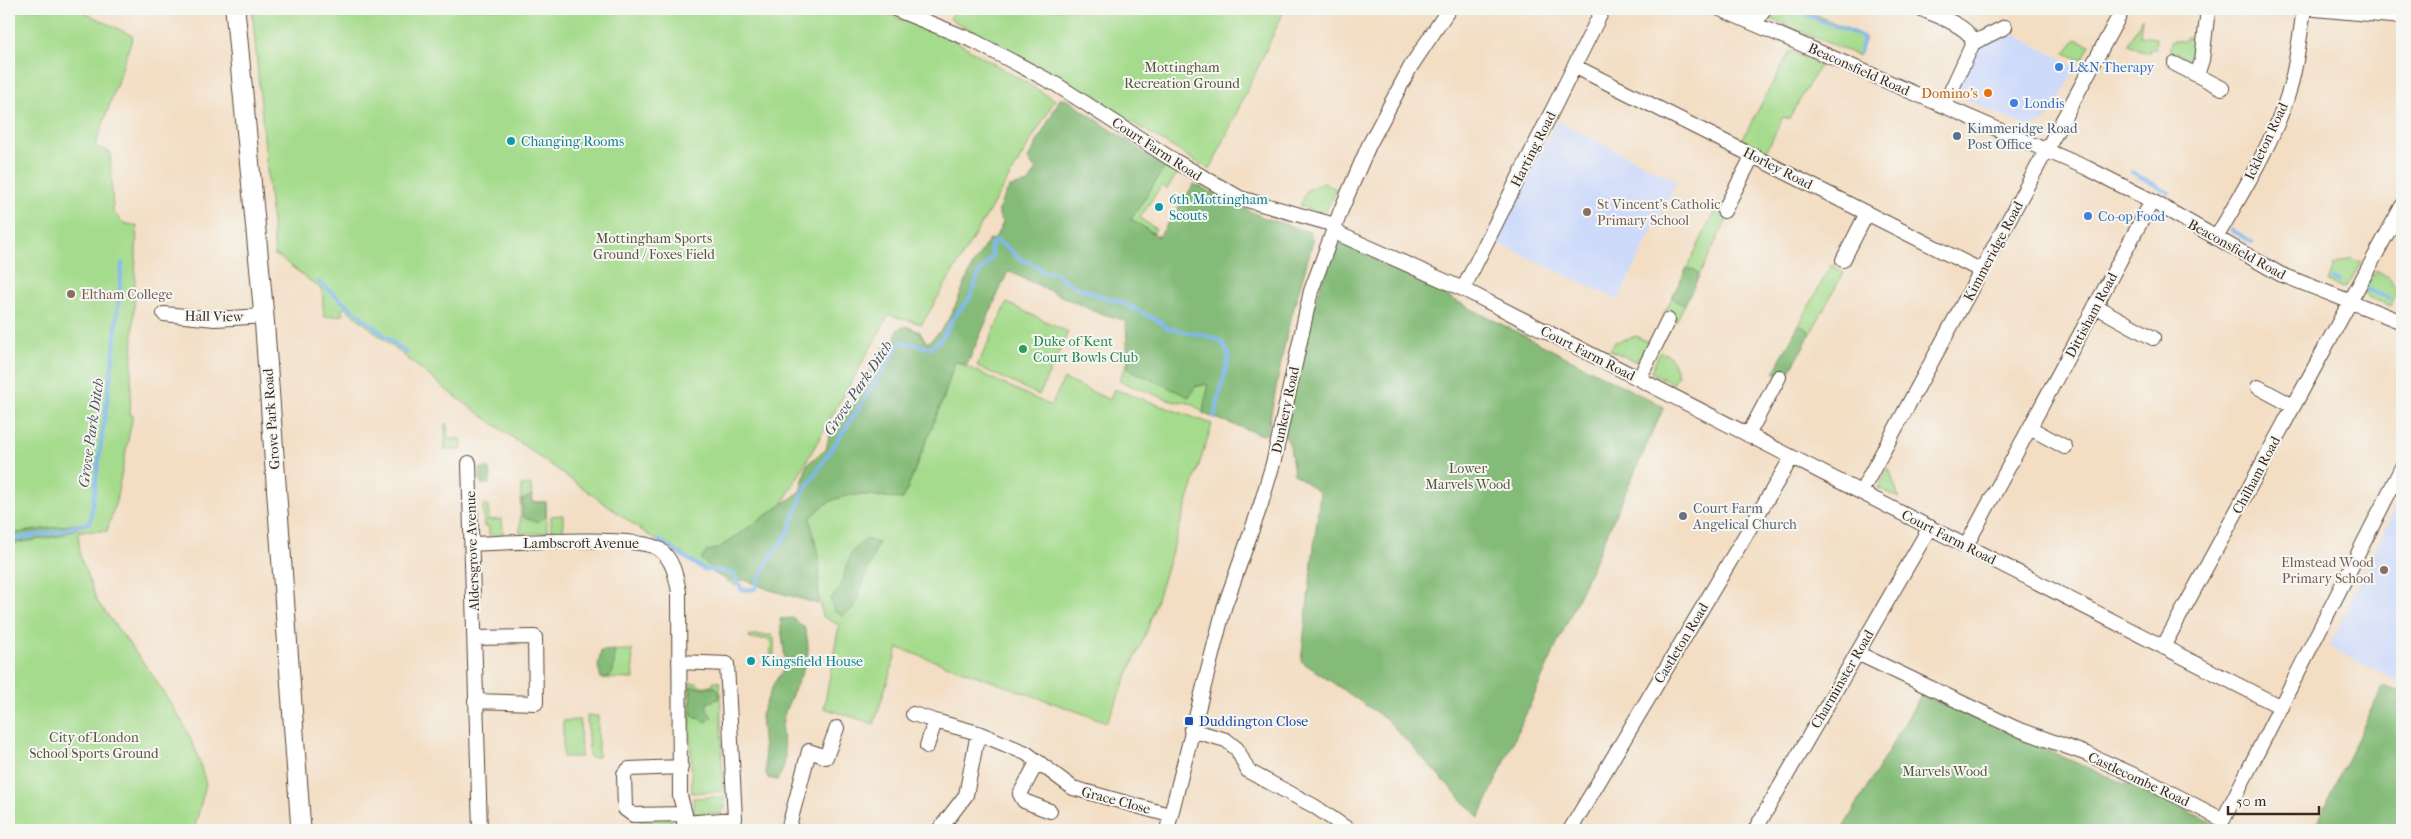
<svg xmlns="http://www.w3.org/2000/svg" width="2411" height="839" viewBox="0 0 2411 839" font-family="'IM FELL French Canon',serif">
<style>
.built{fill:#cedafa}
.green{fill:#a5db8c;stroke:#708255}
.forest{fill:#84bb78;stroke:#60724b}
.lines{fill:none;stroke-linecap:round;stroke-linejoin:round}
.stream{stroke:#81b7f0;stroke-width:4}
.minor-casing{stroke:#574537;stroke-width:16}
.major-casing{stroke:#574537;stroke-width:21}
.minor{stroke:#fff;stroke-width:14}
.major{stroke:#fff;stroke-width:19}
.shop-dot{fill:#3f7fe0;stroke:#f6f6f2;stroke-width:2}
.food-dot{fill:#e8710a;stroke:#f6f6f2;stroke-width:2}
.service-dot{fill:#5c6f8a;stroke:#f6f6f2;stroke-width:2}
.culture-dot{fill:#0f9aa8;stroke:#f6f6f2;stroke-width:2}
.education-dot{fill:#8d6e63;stroke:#f6f6f2;stroke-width:2}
.leisure-dot{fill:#2e9e5b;stroke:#f6f6f2;stroke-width:2}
.worship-dot{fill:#6b7280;stroke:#f6f6f2;stroke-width:2}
.transit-dot{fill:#1a4fb4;stroke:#f6f6f2;stroke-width:2}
.labels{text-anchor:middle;stroke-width:4;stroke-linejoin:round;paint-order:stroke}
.park-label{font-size:14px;fill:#56563a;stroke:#f6f6f2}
.shop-label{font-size:14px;fill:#366cbe;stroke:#f6f6f2;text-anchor:start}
.street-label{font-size:14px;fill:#3b2a1e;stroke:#f6f6f2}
.food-label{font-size:14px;fill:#c56008;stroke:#f6f6f2;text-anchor:end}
.service-label{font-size:14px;fill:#4e5e75;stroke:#f6f6f2;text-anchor:start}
.culture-label{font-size:14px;fill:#0d838f;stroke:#f6f6f2;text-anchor:start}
.education-label{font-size:14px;fill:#785e54;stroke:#f6f6f2;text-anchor:start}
.leisure-label{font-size:14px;fill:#27864d;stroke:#f6f6f2;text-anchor:start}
.worship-label{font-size:14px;fill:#5b616d;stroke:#f6f6f2;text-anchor:start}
.transit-label{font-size:14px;fill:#164399;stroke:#f6f6f2;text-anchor:start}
.water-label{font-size:15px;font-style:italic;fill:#50545d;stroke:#f6f6f2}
</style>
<rect width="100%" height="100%" fill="#f6f6f2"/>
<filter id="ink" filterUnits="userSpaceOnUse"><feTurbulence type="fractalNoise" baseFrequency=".02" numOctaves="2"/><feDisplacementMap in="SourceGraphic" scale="10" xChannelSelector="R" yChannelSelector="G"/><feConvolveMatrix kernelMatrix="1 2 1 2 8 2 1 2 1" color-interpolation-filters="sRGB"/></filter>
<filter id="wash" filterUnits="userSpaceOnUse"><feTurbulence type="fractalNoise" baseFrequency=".0096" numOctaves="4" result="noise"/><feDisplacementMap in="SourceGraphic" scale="20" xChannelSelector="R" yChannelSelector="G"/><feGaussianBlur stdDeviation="1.12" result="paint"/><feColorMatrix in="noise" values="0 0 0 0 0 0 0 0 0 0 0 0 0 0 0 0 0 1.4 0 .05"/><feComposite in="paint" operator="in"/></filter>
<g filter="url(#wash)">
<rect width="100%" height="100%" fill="#f3dec4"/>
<!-- built -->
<path class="built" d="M2006,30L2076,67L2054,110L2044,122L2028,127L1953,94L1974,44Z
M1556,121L1677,181L1618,300L1496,242Z
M2402,493V683L2329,647Z"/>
<!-- green -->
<path class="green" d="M9,9H77L133,36L95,147L110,152L113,212L124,223L137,226L130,415H133L116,501L107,531H78L80,556L97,601L151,673L183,723L196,751L206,784L194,830H9Z
M252,9H874L947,36L1055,100L922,324L889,315L736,586L651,537L448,391L345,308L341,311L344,315L324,317L322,290L278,256H275Z
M955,9H1285L1210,170L1060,78L950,19Z
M1772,9H1803L1864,36L1866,39L1859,56L1771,19L1769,15Z
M2142,18L2140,36L2156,38L2155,49H2150L2149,54L2128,44Z
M2186,38H2196L2194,58C2186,63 2183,56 2176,52L2168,65L2171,41H2185Z
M2076,39L2090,45L2083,59H2078L2065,53Z
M1790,51L1820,65L1789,119L1783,117L1766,152L1742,140Z
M1165,167L1177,174L1167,189L1161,186L1140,218L1156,229L1153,233L1131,219Z
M1322,183L1337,189L1326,210L1322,213L1300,206L1307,190Z
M1716,209L1729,215L1676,322L1663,316Z
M2352,258L2361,263L2348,285L2343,288L2328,282L2334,265Z
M1831,265L1844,272L1786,378L1774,372Z
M2376,270L2390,278L2397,292L2391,306L2367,297L2364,290Z
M1007,303L1068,332L1039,395L977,366Z
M1636,336L1649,342L1637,362L1610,350L1615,342Z
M1660,351L1671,357L1678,375L1673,384L1651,372Z
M955,361L1051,406L1064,379L1110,400L1114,389L1212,424L1147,631L1107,722L898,648L874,724L824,708L839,625L822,616L810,519C837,486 865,495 903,499L944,397Z
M1128,361V369L1196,387L1207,384C1210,394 1202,401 1204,414C1195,405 1187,400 1175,402L1119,381Z
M445,424H447L448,439H461L462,450H445Z
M1889,468L1899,498L1878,488Z
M531,485L532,502H546L547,533H520L521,486Z
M483,505H488L489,520L502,519L503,534L489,535V527H484Z
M563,515V530L568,532L551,533V516Z
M749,635H772L774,638V655L771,656L770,639H750Z
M632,650L634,679L601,678V651Z
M713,682H720L723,791L692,793L689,683H697L698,686H713Z
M587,716H598V757H589Z
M580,720L581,757H563V721Z
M724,796V806H726L721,814H694L693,798Z
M671,818L673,829L641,830V819Z"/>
<!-- forest -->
<path class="forest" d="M1060,99L1068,100L1165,167L1131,219L1159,237L1194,184L1262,217L1309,232L1313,241L1287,332L1267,434L1262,435L1204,414C1202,401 1210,394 1207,384L1196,386L1189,397L1128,369L1126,321L1091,310L1008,271L967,365L955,361L944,397L903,499C865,495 837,486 810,519L819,559L818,604L767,589L746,580L733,581L716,574L701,559L707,551L717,549L800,492L807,464L826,450L832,422L844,410L855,403L863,388L868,372L877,362L884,347L889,341L895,340L897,330L906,326L920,332L927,343C953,326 960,288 975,262C979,254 985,246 990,239L994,240L1003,223C993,210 1003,200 1010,187L1029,183L1036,170L1028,159Z
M1340,242L1664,407L1479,818L1386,719L1301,661L1320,493L1294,474L1290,445L1283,432L1301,344L1333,248Z
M1687,268L1695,270L1699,276L1685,304C1679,304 1674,301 1673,295Z
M1798,326L1804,327L1811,333L1786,378L1774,372Z
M480,468H488L491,475L489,484H481Z
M532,495V502H546V516L537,522L523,517L522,500Z
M90,522L60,536L9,544V534Z
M865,539L878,543L854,608L843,616L834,611L830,599L839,590L851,553Z
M793,618L804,627C806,633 808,640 808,646C810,666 787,698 783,720C778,745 794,754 777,780L768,778L766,773L761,715L774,683L786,666L780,619Z
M615,650C612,662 619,678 601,678L598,666L601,651Z
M691,686L699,688L716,687L719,691V699L707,703V710L712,717L707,722L692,716Z
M2383,686L2402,692V830H2313Z
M1921,695L2221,826L2222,830H1842Z"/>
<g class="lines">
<!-- stream -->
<path class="stream" d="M1791,9L1861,36L1863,41L1860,52
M1772,14L1777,9
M2132,172L2169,193
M2232,230L2252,242
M2333,279L2339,281
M319,282L406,353
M2367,289L2389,298
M2400,303H2402
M9,540L57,532L90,522L113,359L122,263
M659,540L703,569L733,573L742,590L755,589L764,568L788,532L804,491L891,359L897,345L904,342L931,348L941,339L955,316L970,298L980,271L985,267L992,256L991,244L996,241L1008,248L1020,259L1037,266L1043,272L1056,273L1067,282L1078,288L1123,303L1160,322L1167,328L1211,337L1223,343L1229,356L1214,417"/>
</g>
</g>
<g filter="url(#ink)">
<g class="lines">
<!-- minor casing -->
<g class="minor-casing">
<path id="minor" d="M895,9L974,41L1057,85L1170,158L1240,198L1328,223L1341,235L1463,289L2281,707
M1720,9L2087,168L2152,201L2280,274L2402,322
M1921,9C1935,15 1971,26 1973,43
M2315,9L2402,17
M1756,24L1764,9
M2175,64L2222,88
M1574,66L1982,271
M2197,75L2202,60L2208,9
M1944,106L1973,43L2005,27
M1724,211L1753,155
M2216,238C2244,189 2274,142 2290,88C2297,62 2300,35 2304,9
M1843,260L1867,213
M1463,289L1603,9
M2095,306L2153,338
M164,314L215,319L264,316
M1639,379L1668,320
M2258,387L2293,406
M2030,428L2065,447
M1748,435L1779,377
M469,463L480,830
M1861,492L2123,9
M472,544C504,543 638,534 659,549C673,559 676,576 679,592L680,796L685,814V830
M1966,546L2152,201
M2163,647L2402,206
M1857,653L2015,728L2087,754L2152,783L2223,820L2402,467
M679,662L727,664L735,819L684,823
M475,701L536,703L535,637L475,638
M913,714L935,721
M1191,730L1226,740L1237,749L1248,771L1314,806L1349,830
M927,746L935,721L978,733L1026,753L1073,788L1169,815
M1040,763L1034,768L1020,794L1024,801L1050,811
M681,767L629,769L624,774L625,809L633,815L685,814
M788,830L809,751L826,757L837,728
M939,830L966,795L978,733
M1167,830L1224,608L1261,504L1274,460L1311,291L1341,210L1369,145L1411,66L1449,9
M1570,830L1792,457
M1755,830L1930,527"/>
</g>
<!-- major casing -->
<g class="major-casing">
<path id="major" d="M235,9L264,316L301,830"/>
</g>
<!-- minor -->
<use href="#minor" class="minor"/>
<!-- major -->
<use href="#major" class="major"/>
</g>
</g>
<!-- markers -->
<g class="shop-dot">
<circle cx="2059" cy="67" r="5"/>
<circle cx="2014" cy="103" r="5"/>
<circle cx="2088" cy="216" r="5"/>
</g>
<circle class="food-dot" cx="1988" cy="93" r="5"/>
<circle class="service-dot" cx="1957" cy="136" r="5"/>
<g class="culture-dot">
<circle cx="511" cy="141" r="5"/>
<circle cx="1159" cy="207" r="5"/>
<circle cx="751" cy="661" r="5"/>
</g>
<g class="education-dot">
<circle cx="1587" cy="212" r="5"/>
<circle cx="71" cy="294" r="5"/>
<circle cx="2384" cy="570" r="5"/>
</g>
<circle class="leisure-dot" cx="1023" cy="349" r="5"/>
<circle class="worship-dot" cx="1683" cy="516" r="5"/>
<rect class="transit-dot" x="1184" y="716" width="10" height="10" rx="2.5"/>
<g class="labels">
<!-- park labels -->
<g class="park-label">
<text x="1182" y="72">Mottingham<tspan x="1182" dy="16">Recreation Ground</tspan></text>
<text x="654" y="243">Mottingham Sports<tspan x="654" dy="16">Ground / Foxes Field</tspan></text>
<text x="1468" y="473">Lower<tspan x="1468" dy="16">Marvels Wood</tspan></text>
<text x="94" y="742">City of London<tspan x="94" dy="16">School Sports Ground</tspan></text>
<text x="1945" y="776">Marvels Wood</text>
</g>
<!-- shop labels -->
<g class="shop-label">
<text x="2069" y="72">L&amp;N Therapy</text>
<text x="2024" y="108">Londis</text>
<text x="2098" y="221">Co-op Food</text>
</g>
<!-- street labels -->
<g class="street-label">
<text transform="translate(1859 69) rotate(24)" y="5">Beaconsfield Road</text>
<text transform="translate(2266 141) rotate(-65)" y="5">Ickleton Road</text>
<text transform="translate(1157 149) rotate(33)" y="5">Court Farm Road</text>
<text transform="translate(1533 149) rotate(-63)" y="5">Harting Road</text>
<text transform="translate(1778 168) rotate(27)" y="5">Horley Road</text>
<text transform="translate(2237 249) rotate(29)" y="5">Beaconsfield Road</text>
<text transform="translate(1993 251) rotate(-62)" y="5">Kimmeridge Road</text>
<text transform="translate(2091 315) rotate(-62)" y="5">Dittisham Road</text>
<text transform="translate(214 316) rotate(1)" y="5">Hall View</text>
<text transform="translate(1588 353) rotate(27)" y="5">Court Farm Road</text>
<text transform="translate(1285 410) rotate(-78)" y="5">Dunkery Road</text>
<text transform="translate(271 419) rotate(-94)" y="5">Grove Park Road</text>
<text transform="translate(2256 475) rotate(-62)" y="5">Chilham Road</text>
<text transform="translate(1949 537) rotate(27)" y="5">Court Farm Road</text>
<text x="581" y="548">Lambscroft Avenue</text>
<text transform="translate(472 551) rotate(-92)" y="5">Aldersgrove Avenue</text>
<text transform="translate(1681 643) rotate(-59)" y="5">Castleton Road</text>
<text transform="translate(1842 679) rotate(-60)" y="5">Charminster Road</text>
<text transform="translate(2139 779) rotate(25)" y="5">Castlecombe Road</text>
<text transform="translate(1116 800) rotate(15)" y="5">Grace Close</text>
</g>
<!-- food labels -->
<g class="food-label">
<text x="1978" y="98">Domino's</text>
</g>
<!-- service labels -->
<g class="service-label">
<text x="1967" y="133">Kimmeridge Road<tspan x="1967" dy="16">Post Office</tspan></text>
</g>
<!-- culture labels -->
<g class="culture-label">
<text x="521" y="146">Changing Rooms</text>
<text x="1169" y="204">6th Mottingham<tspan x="1169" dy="16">Scouts</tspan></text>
<text x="761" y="666">Kingsfield House</text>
</g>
<!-- education labels -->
<g class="education-label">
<text x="1597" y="209">St Vincent's Catholic<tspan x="1597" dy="16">Primary School</tspan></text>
<text x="81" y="299">Eltham College</text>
<text x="2374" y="567" text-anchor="end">Elmstead Wood<tspan x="2374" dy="16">Primary School</tspan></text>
</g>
<!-- leisure labels -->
<g class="leisure-label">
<text x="1033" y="346">Duke of Kent<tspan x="1033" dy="16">Court Bowls Club</tspan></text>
</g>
<!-- worship labels -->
<g class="worship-label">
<text x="1693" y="513">Court Farm<tspan x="1693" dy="16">Angelical Church</tspan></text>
</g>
<!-- transit labels -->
<g class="transit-label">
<text x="1199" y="726">Duddington Close</text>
</g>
<!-- water labels -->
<g class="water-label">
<text transform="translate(858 388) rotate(-56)" y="5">Grove Park Ditch</text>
<text transform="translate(91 433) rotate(-82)" y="5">Grove Park Ditch</text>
</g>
</g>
<!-- margin -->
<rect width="2411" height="839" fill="none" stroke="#f6f6f2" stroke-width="30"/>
<!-- scale -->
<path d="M2228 806v8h91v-8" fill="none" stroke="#3b2a1e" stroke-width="2.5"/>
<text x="2236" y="806" font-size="15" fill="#3b2a1e" stroke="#f6f6f2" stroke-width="4" paint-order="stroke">50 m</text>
</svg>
